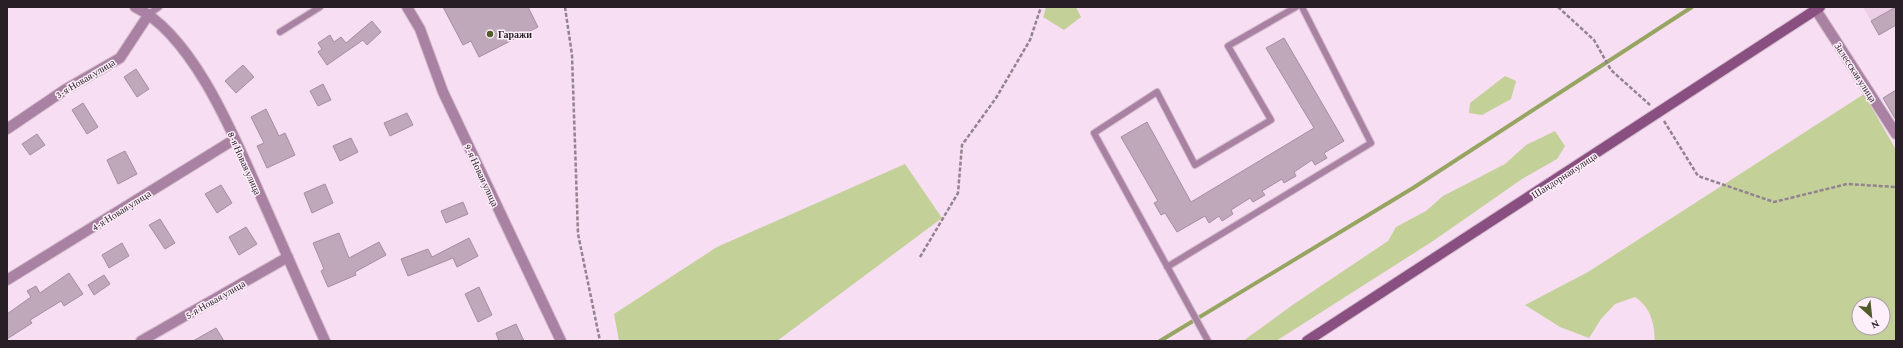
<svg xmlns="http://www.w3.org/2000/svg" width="1903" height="348" viewBox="0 0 1903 348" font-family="'Crimson Pro',serif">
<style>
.built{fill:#edcee7}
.green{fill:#c3d098;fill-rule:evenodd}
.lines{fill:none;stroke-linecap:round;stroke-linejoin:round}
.stream{stroke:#97a562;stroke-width:4}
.building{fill:#c0a8bb;stroke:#a58ea1}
.lane-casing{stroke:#d2bccd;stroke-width:8}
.street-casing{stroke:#d2bccd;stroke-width:12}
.secondary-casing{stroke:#d2bccd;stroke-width:12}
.path{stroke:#93828f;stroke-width:2.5;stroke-dasharray:4 2;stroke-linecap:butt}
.lane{stroke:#a981a2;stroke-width:6}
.street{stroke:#a981a2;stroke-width:10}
.secondary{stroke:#894f80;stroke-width:10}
.poi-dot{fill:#525b2a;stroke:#feeffb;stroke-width:1.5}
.labels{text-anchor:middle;stroke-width:3;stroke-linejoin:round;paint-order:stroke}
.poi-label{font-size:10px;font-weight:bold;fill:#281f26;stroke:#feeffb;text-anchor:start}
.street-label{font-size:10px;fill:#281f26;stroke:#feeffb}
</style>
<rect width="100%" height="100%" fill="#f7def2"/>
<!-- built -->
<path class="built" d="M1863,7H1896V25L1879,35Z"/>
<!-- green -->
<path class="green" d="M1046,7H1076L1081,17L1064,30L1043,17Z
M1505,76L1516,81L1511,99L1482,115L1469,113L1470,103Z
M1864,94L1896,150V341H1655C1654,322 1651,308 1635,297L1615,304L1601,319L1589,338L1560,327L1525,305L1588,272ZM1859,304H1883V328H1859Z
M1555,131L1565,146L1557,159L1522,179L1433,241L1276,341H1243L1294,304L1388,241L1396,227L1426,211L1443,196L1505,164L1526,145Z
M905,164L942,218L777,341H619L614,314L717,247Z"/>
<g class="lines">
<!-- stream -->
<path class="stream" d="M1160,341L1413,188L1692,7"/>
</g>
<!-- building -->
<path class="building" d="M443,7H528L538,27L479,57L471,41L463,45Z
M1896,7V25L1879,35L1871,21Z
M372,21L381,32L367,45L363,40L327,65L318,52L322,49L318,43L330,35L334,42L341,37L346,43Z
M1284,38L1344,141L1324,153L1327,158L1315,165L1312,160L1294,172L1296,176L1284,183L1282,179L1262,191L1265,195L1253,202L1250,198L1231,210L1233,214L1222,221L1219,216L1209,223L1205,216L1177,232L1165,213L1161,215L1154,203L1158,201L1121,137L1147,122L1191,202L1314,128L1266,48Z
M243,65L254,77L236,93L225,81Z
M136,69L149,89L137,97L124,77Z
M323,84L331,100L318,106L310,91Z
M1896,90V120L1883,98Z
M83,103L98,127L87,134L72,110Z
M266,109L279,136L285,133L295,155L267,168L257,146L264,143L251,117Z
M407,113L413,125L390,136L384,123Z
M37,134L45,145L30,155L22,144Z
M351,138L358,152L340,161L333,146Z
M125,151L137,174L118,184L107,160Z
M325,184L333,203L312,213L304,193Z
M221,185L232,203L217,213L205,194Z
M463,202L468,214L446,223L441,211Z
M160,219L175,243L165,249L149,225Z
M246,227L257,244L239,255L229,237Z
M339,233L349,258L379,242L386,255L355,272L356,275L328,287L321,271L324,269L313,243Z
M469,238L478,256L457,267L453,258L408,276L401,259L428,249L432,257Z
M122,243L129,256L109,268L102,255Z
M69,273L83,294L64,306L61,301L30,320L32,323L7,339V314L31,297L27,291L36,286L40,293Z
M104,275L110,284L94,295L88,285Z
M479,287L492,315L478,322L465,294Z
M516,324L524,341H499L496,333Z
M216,328L224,341H193Z"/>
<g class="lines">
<!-- lane casing -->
<g class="lane-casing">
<path id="lane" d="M149,14L159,7
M280,32L320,7
M1167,267L1371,143L1302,7
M1208,341L1094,133L1157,92L1195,165L1271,120L1228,46L1296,7"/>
</g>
<!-- street casing -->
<g class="street-casing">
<path id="street" d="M135,7C196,36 239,148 266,208C286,253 305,297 325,341
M407,7L420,29L443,92L561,341
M1816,10L1896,134
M7,129L66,89L120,58L149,14
M7,280L235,139
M141,341L288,257"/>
</g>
<!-- secondary casing -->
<g class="secondary-casing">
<path id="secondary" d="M1307,341L1820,7"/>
</g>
<!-- path -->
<path class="path" d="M565,7L572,55L578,234L600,341
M1558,7L1594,40L1611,70L1650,105
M1664,121L1698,176L1774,202L1847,184L1896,187
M920,257L958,193L962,145L996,98L1030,40L1041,7"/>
<!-- lane -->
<use href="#lane" class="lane"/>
<!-- street -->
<use href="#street" class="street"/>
<!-- secondary -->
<use href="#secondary" class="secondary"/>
</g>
<!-- markers -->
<circle class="poi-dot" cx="490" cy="34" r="4"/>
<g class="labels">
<!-- poi labels -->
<g class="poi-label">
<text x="498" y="38">Гаражи</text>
</g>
<!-- street labels -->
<g class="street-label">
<text transform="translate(1856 72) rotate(57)" y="4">Залесская улица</text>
<text transform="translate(85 78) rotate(-31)" y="4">3-я Новая улица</text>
<text transform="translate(245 163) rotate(66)" y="4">8-я Новая улица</text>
<text transform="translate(482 175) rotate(65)" y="4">9-я Новая улица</text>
<text transform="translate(1564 175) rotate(-33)" y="4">Шандорная улица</text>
<text transform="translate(121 210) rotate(-32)" y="4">4-я Новая улица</text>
<text transform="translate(215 299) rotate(-30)" y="4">5-я Новая улица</text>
</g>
</g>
<!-- border -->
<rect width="1903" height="348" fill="none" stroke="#281f26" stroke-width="16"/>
<!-- north arrow -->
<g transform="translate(1871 316) rotate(153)"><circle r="19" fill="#feeffb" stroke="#a89ca6"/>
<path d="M0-3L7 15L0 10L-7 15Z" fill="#525b2a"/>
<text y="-6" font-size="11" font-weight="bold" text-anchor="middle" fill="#281f26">N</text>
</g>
</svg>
